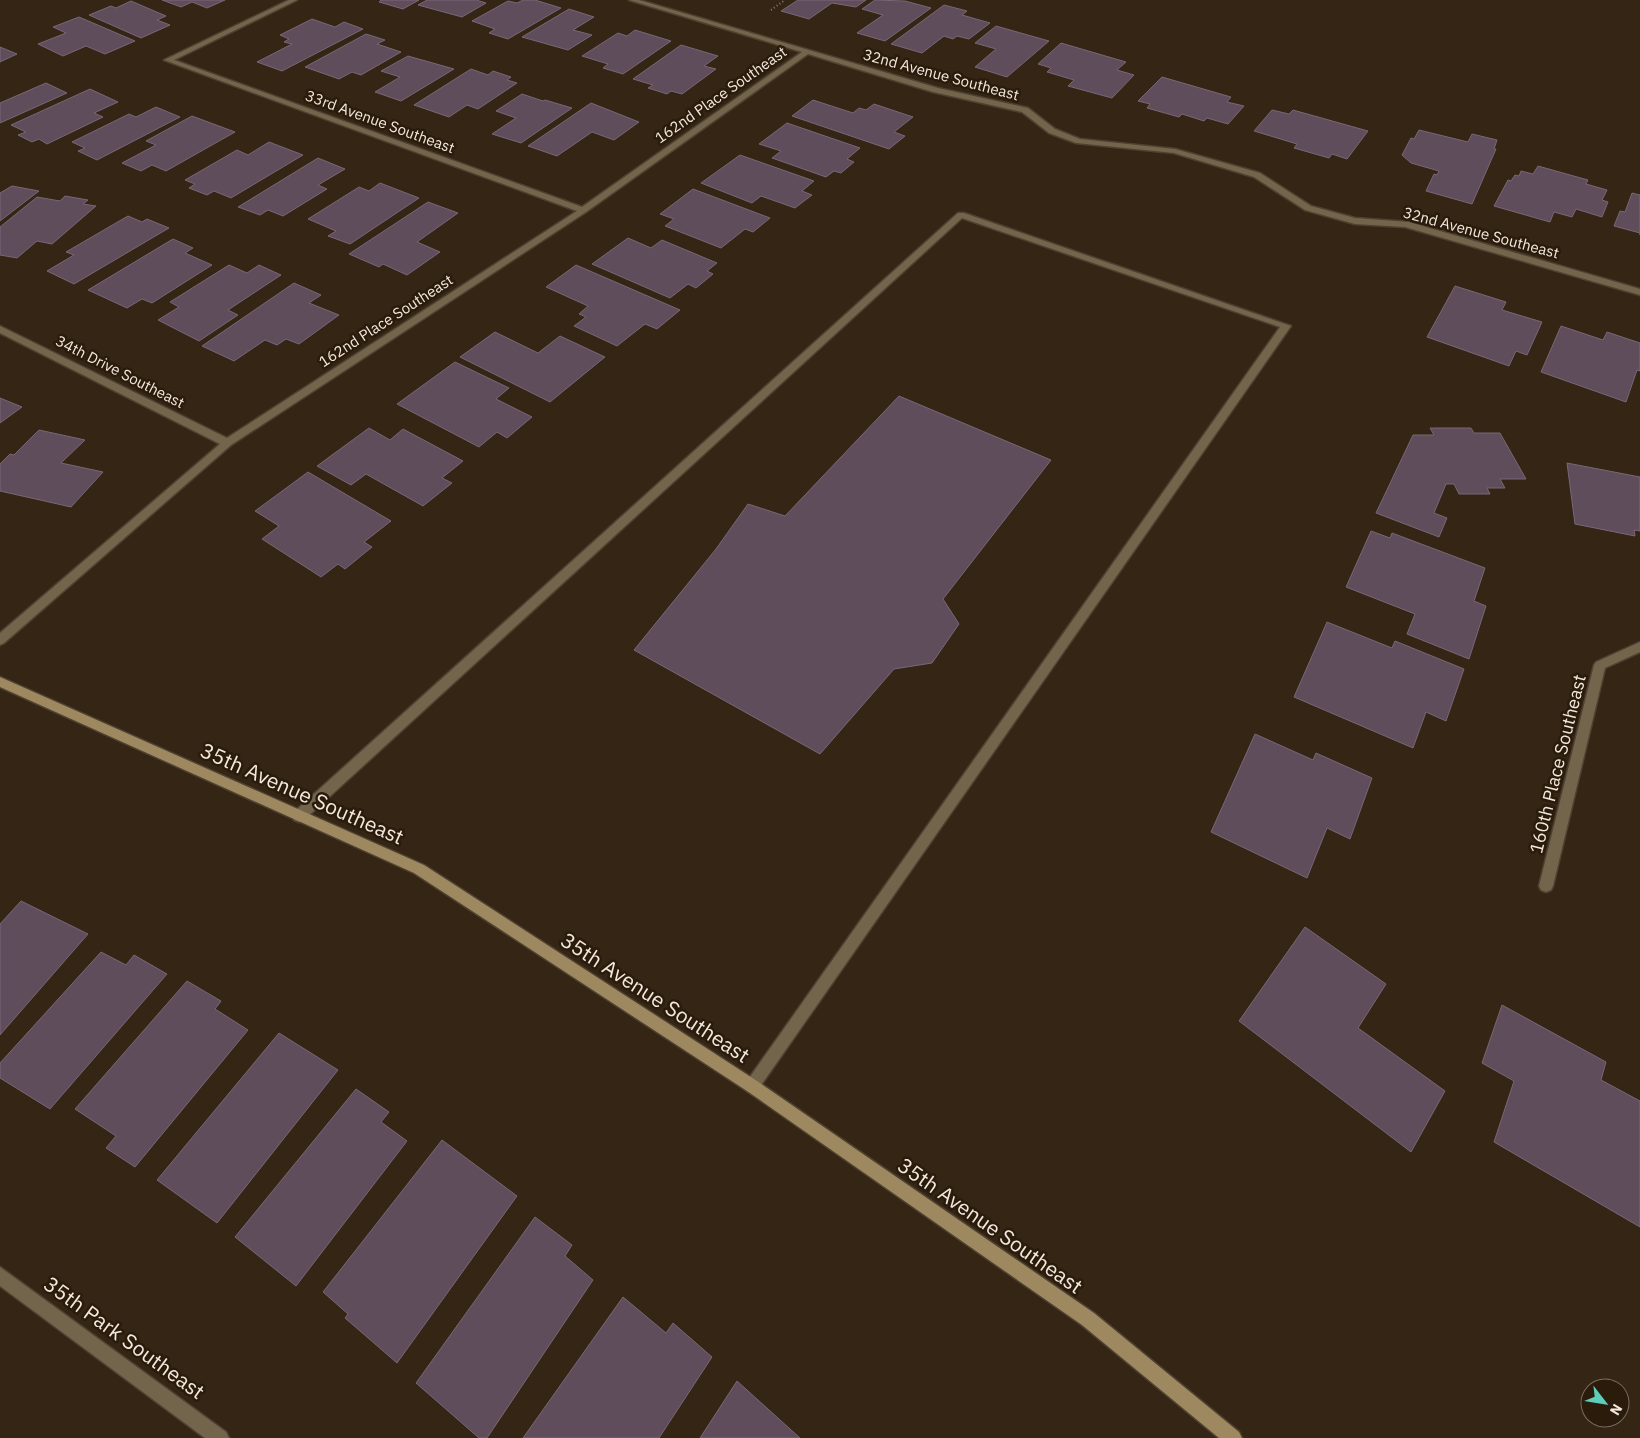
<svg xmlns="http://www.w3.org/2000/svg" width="1640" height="1438" viewBox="0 0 1640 1438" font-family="'IBM Plex Sans',sans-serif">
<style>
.building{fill:#604d5c;stroke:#7a6676}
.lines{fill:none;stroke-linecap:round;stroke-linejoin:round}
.lane-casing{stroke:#4f4031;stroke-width:3}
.street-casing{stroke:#4f4031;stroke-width:3}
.secondary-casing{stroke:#4f4031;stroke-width:3}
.path{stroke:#897c6f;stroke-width:2;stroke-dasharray:1 2.5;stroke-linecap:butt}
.lane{fill:#73654c;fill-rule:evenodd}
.street{fill:#73654c;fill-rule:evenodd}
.secondary{fill:#9d885f;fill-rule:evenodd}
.labels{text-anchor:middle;stroke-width:5;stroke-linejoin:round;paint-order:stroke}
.far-street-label{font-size:15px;fill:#f2e8de;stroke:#2a1b0b}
.street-label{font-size:18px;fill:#f2e8de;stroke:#2a1b0b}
.near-street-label{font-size:21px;fill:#f2e8de;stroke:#2a1b0b}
</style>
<rect width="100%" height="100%" fill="#342515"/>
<!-- building -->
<path class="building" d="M162,0H225L207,8L192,2L181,7Z
M381,0H419L403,9L379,2Z
M427,0H476L486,3L462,17L418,5Z
M523,0H535L561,8L508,39L489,33L495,29L472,21L508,1L517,3Z
M798,0H866L856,7L832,3L809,19L781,11Z
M875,0L905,1L931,8L885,41L857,33L883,15L862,9Z
M131,1L166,16L157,20L170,25L141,38L89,15L111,6L116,8Z
M944,5L967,11L962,15L990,23L969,39L957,36L953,39L944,36L922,53L891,44Z
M569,9L594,17L573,30L592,35L568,50L522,37Z
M79,17L135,41L105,54L86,46L63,56L38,44L66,33L53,27Z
M312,19L335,27L344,22L363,29L282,71L257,62L292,44L284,42L289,39L280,35Z
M996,26L1049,41L1007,77L975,67L996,49L975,43Z
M635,30L671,41L623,74L603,68L608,64L582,56L618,33L627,36Z
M366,34L385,40L377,44L401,52L361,75L352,72L339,79L305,67Z
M1061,43L1126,62L1117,70L1134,75L1112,98L1068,86L1074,80L1047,72L1051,68L1038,64Z
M681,45L718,56L704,66L716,69L682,94L671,91L667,94L648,88L653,85L633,79Z
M0,47L17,54L0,62Z
M408,56L454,69L401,101L375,92L400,77L381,71Z
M471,69L488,75L493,71L511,77L507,80L517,83L478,109L467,105L449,117L414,105Z
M1162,77L1231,97L1227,102L1244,106L1228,124L1207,118L1204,121L1182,114L1179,117L1147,108L1150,104L1138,101Z
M46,83L67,93L0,123V103Z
M90,89L118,102L94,113L103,117L47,144L39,139L32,142L18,135L26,132L11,125Z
M522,94L543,101L545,100L572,108L521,143L492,134L516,118L496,111Z
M813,100L853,113L859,108L866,110L874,104L913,117L894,132L905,136L889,149L792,116Z
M591,103L639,122L614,140L592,132L557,156L528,146Z
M156,107L180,117L97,160L78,151L85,148L72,142L129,114L136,117Z
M1272,110L1289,114L1293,110L1368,131L1347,159L1332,154L1329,158L1294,148L1297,144L1254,131Z
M192,116L235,132L166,171L152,165L141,171L122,163L156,145L146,141Z
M787,123L860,148L847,159L854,162L841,173L834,171L826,177L772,158L781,151L759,144Z
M1419,130L1468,142L1472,134L1497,140L1494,149H1496L1472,204L1426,191L1434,174L1437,175L1439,171L1411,163L1402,155L1411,138L1414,139Z
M269,142L303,155L231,198L214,191L207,195L189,188L195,184L185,180L237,150L248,155Z
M740,155L814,181L802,191L812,195L795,208L761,196L752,203L701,183Z
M318,158L345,169L318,185L327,189L283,216L268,210L260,215L238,207Z
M1538,166L1588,180L1586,184L1607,190L1602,200L1608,202L1602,217L1576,209L1572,217L1554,212L1550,222L1494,206L1508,180L1511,181L1515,175L1519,176L1521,171L1533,174Z
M380,183L419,198L350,244L328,236L336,231L308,219L359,187L369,191Z
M12,186L39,191L0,221V193Z
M693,189L770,218L753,232L745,229L721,248L665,226L674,219L660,214Z
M1632,193L1640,195V235V233L1614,226L1620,211L1625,212Z
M65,196L88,200L83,204L96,206L52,244L37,241L17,258L0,255V227L37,197L60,201Z
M428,202L458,213L417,242L440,252L407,275L383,264L379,267L349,254Z
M128,216L142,222L147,219L169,228L74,284L47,271L74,255L66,252Z
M628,238L651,248L662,240L717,263L707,271L713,274L696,288L688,284L670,298L592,264Z
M173,239L193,248L185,253L212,265L152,303L142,299L127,308L88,290Z
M229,265L247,273L259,265L281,275L228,310L238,315L199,341L158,320L179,307L170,302Z
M576,265L680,310L657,329L645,324L617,346L574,326L586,317L579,314L588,306L546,287Z
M294,283L321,295L309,303L339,315L299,344L286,339L277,345L265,340L234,361L202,346Z
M1455,286L1506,302L1502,310L1542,322L1527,355L1516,351L1509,366L1427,337Z
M1561,326L1603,340L1607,332L1640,343V371L1637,370L1626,402L1541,372Z
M495,332L538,353L560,336L605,357L550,402L460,357Z
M455,362L509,388L496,399L532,417L507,438L497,432L479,447L397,404Z
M899,396L1051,460L943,599L959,624L932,663L894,669L820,754L634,650L716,549L748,504L785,516Z
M0,398L22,407L0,423Z
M369,428L390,440L403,429L463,461L442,478L452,483L423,506L366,474L351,485L317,466Z
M1430,428H1471L1474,433H1500L1526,479H1500L1505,488H1487L1490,494H1459L1454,484H1446L1434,513L1447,518L1439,537L1376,513L1413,435H1434Z
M39,430L85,440L61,463L103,472L71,507L0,491V464L10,454L14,455Z
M1567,463L1640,477V531L1634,530L1635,536L1575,524Z
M308,472L391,521L364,542L372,547L345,569L338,564L321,577L262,539L279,526L255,511Z
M1371,531L1390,538L1392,533L1485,568L1474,601L1486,606L1469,659L1407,634L1415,614L1346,587Z
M1327,622L1392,648L1395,641L1464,669L1446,721L1426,712L1413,748L1294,697Z
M1255,734L1313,760L1316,753L1372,778L1350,839L1327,828L1307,878L1211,832Z
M21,901L88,934L0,1035V924Z
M1305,927L1386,984L1358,1028L1445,1091L1411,1152L1239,1021Z
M101,952L126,965L134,955L167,974L50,1109L0,1078V1063Z
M187,981L221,1001L215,1009L248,1030L135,1167L106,1148L116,1136L75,1109Z
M1502,1005L1606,1062L1601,1080L1640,1101V1227L1494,1142L1514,1081L1482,1063Z
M279,1033L338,1070L217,1223L157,1180Z
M356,1089L389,1112L381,1122L407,1141L296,1286L235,1237Z
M442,1140L517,1196L397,1363L345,1318L348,1314L323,1292Z
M535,1217L572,1245L565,1256L593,1280L487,1438H479L416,1383Z
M623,1297L666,1333L673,1323L712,1357L659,1438H523Z
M737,1381L800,1438H700Z"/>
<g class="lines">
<!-- lane casing -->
<g class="lane-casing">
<path id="lane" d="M958,213H964L1291,326L757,1091L752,1094L747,1091L744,1086L747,1081L1280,327L962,218L304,820L299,822L294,820L292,816L294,812Z"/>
</g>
<!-- street casing -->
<g class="street-casing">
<path id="street" d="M289,0H297L174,60L582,207L802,52L629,0H639L938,88L1028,108L1055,129L1080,139L1175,149L1260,173L1311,206L1355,218L1409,222L1640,289V295L1405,227L1355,224L1305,210L1254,177L1174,153L1076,143L1049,133L1022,112L933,92L808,54L586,212L231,445L4,643L0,645V633L220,444L0,333V326L227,438L577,211L164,60Z
M1640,642V652L1605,668L1553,886L1551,890L1546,892L1541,890L1539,886L1594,665L1596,662Z
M0,1267L226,1432L229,1438H205L0,1286Z"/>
</g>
<!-- secondary casing -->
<g class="secondary-casing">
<path id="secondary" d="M0,677L424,865L757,1081L1094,1313L1239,1432L1242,1438H1219L1082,1325L747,1091L414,873L0,687Z"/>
</g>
<!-- path -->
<path class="path" d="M771,10L785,0"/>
<!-- lane -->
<use href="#lane" class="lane"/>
<!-- street -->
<use href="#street" class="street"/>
<!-- secondary -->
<use href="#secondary" class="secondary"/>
</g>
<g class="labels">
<!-- far-street labels -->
<g class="far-street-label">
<text transform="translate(941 75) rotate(15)" y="5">32nd Avenue Southeast</text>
<text transform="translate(721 95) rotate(-35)" y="5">162nd Place Southeast</text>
<text transform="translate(380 122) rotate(20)" y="5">33rd Avenue Southeast</text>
<text transform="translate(1481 233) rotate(15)" y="5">32nd Avenue Southeast</text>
<text transform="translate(386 321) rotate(-33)" y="5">162nd Place Southeast</text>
<text transform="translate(120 372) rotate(27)" y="5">34th Drive Southeast</text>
</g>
<!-- street labels -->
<g class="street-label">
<text transform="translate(1558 764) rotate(-76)" y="6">160th Place Southeast</text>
</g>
<!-- near-street labels -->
<g class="near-street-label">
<text transform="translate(302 794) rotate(24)" y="7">35th Avenue Southeast</text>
<text transform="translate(655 998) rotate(33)" y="7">35th Avenue Southeast</text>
<text transform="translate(990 1226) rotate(35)" y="7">35th Avenue Southeast</text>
<text transform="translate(124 1338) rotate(36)" y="7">35th Park Southeast</text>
</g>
</g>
<!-- north arrow -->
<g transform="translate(1605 1403) rotate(121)"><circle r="24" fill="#2a1b0b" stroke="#7a6d5f"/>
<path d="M0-4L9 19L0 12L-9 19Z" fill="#5dceb9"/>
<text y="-8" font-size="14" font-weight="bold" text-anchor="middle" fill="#f2e8de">N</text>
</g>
</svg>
